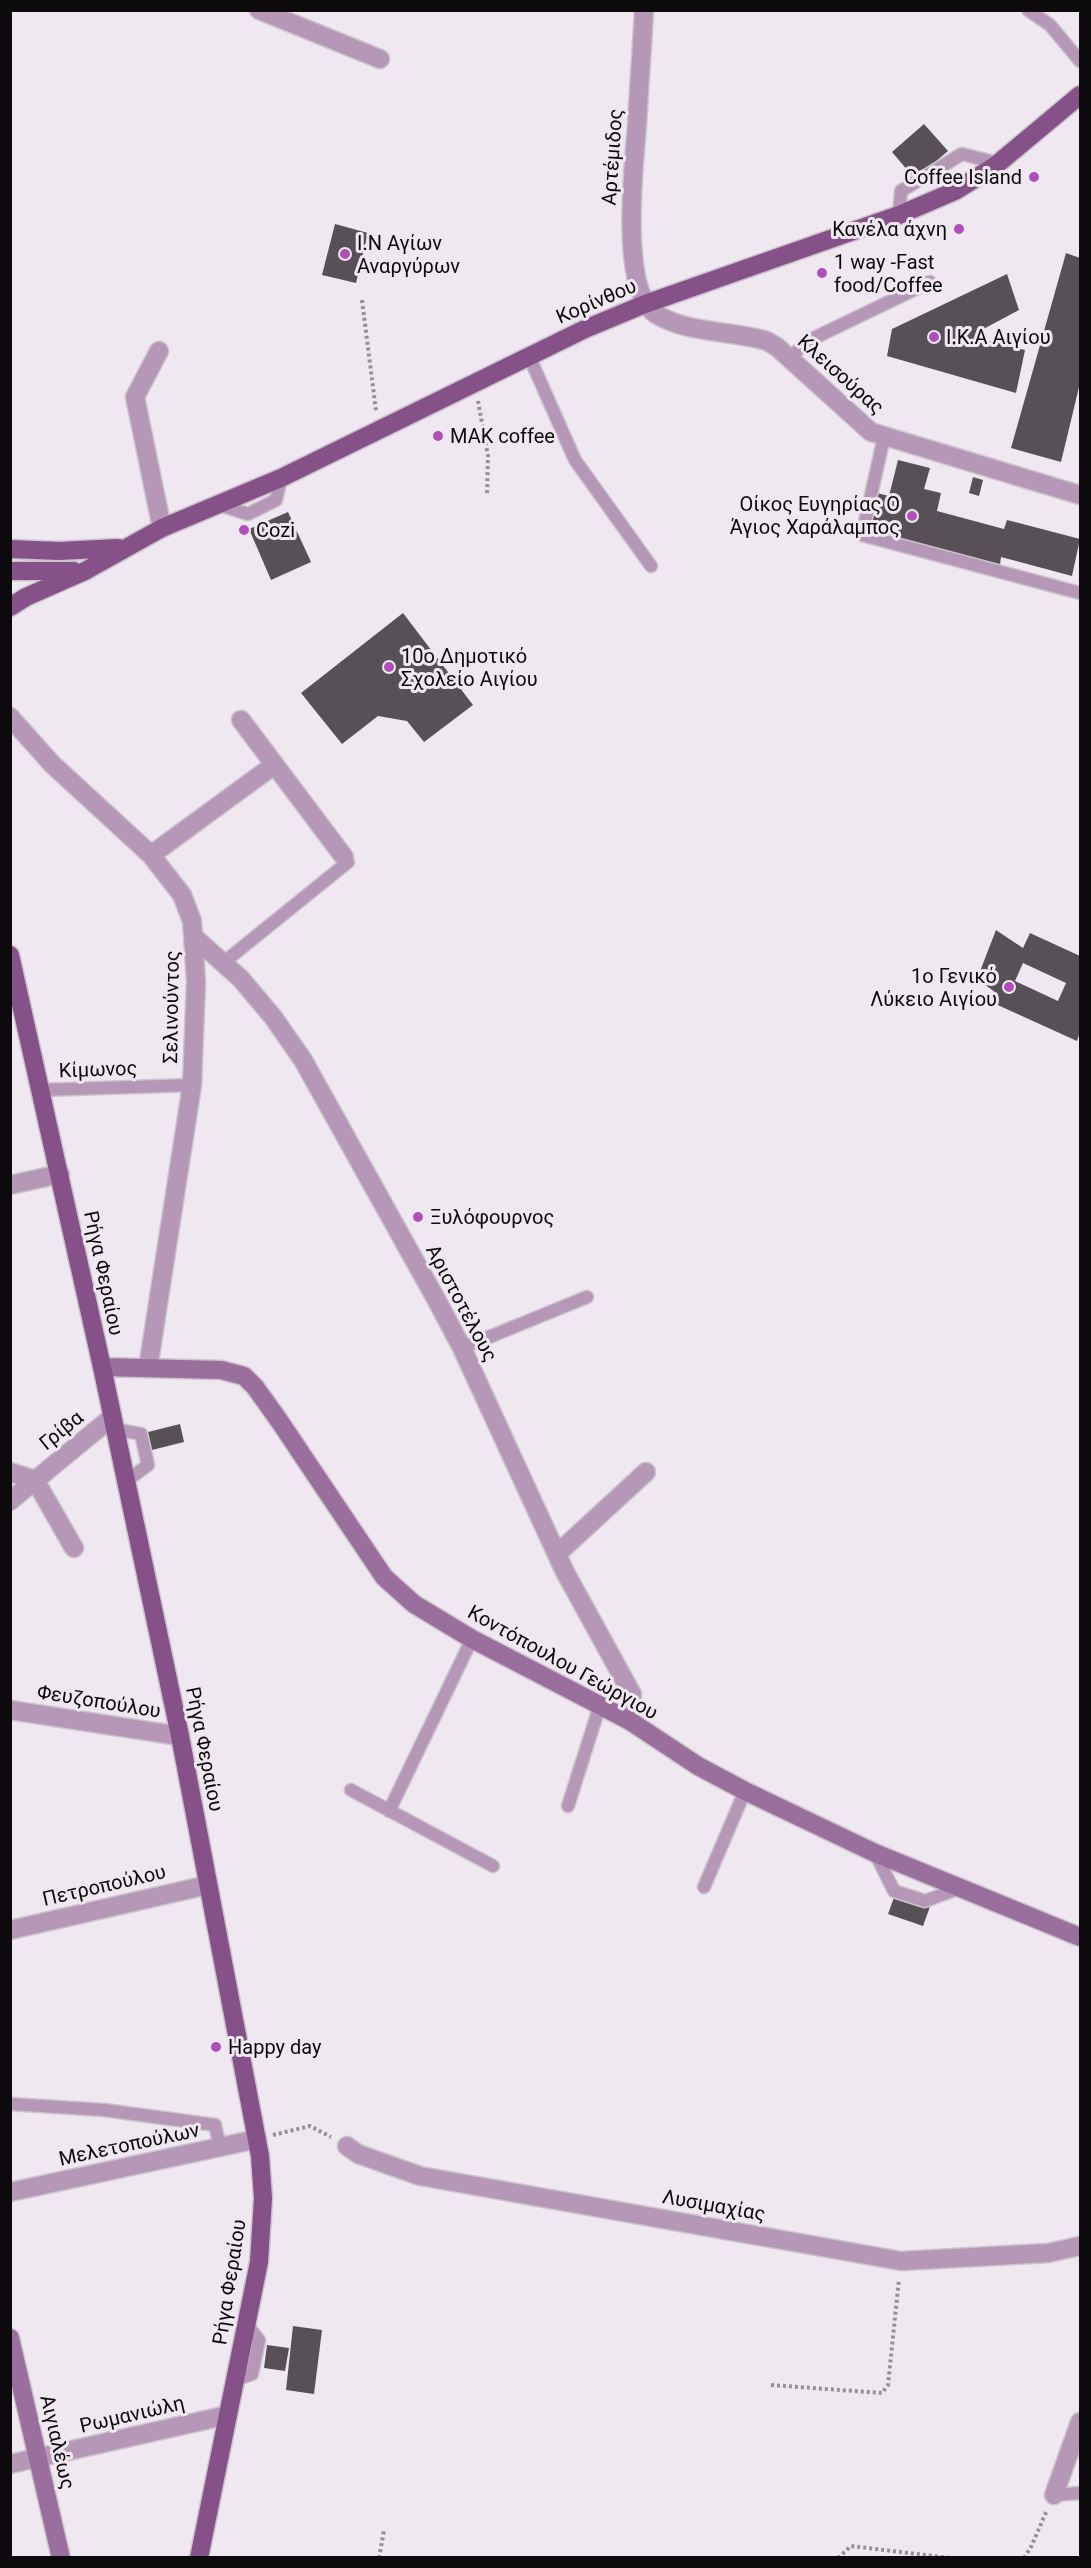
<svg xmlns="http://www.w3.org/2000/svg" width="1091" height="2568" viewBox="0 0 1091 2568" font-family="Roboto,sans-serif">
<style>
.building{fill:#575157;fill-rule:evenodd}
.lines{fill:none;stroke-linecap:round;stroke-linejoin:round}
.lane-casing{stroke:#ccc4cc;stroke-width:15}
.street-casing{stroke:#ccc4cc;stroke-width:21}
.secondary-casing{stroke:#ccc4cc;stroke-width:21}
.primary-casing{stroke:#ccc4cc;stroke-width:21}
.path{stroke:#969096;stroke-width:4;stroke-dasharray:3 3;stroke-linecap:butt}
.lane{stroke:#b697b7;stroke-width:12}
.street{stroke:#b697b7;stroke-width:18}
.secondary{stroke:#9a6e9d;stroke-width:18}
.primary{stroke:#865089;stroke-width:18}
.poi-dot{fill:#af4fb7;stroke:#f0e8f0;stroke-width:2}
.labels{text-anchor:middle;stroke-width:6;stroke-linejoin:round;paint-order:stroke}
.street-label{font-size:20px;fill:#0d0a0d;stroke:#f0e8f0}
.poi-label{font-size:20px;fill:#0d0a0d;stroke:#f0e8f0;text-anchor:start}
</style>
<rect width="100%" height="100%" fill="#f0e8f0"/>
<!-- building -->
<path class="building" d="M924,124L948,151L915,179L892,152Z
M335,224L368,233L356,283L322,275Z
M1066,253L1080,258V383L1061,462L1011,448Z
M1007,274L1019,310L976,333L980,343L990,341L1025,350L1016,393L887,356L892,329Z
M898,460L930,468L924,489L941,493L937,511L1004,529L1007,520L1080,539L1072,576L1001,557L1000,565L871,531L868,528L877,493L889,496Z
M973,477L983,480L979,496L969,493Z
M288,512L311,562L271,580L249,529Z
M403,613L473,705L424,742L407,721L378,716L342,744L301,693Z
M996,930L1023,948L1030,933L1080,956V1032L1077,1041L991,1002L995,992L977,979ZM1023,963L1066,983L1058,1001L1015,981Z
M180,1424L184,1442L148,1451L144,1433Z
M897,1889L932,1901L923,1926L888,1914Z
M293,2326L322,2330L314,2394L286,2390Z
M267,2345L289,2348L285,2371L264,2368Z"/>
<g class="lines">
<!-- lane casing -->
<g class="lane-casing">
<path id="lane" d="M1028,10L1050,25L1080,61
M899,215L901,191L962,154L998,163
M529,356L575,460L651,566
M789,358L810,340L930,282
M884,437L862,535L1080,593
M220,505L248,514L276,500L281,478
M223,963L348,862L344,857
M41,1090L192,1085
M462,1348L587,1297
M114,1429L141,1434L148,1465L125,1482
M351,1790L493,1866
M568,1806L600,1705
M389,1811L472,1639
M875,1853L894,1891L925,1901L960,1888
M704,1887L745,1791
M10,2104L104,2110L215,2125L220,2147
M235,2380L252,2374L259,2340L246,2324
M1054,2495L1080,2493"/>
</g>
<!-- street casing -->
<g class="street-casing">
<path id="street" d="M259,10L380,59
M644,10C642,49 639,87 637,125C634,164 619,291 656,314C688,334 731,330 767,341L777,347L871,432L1080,495
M159,351L135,397L162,528
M10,717L52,764L151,855L182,895L192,921L196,982L192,1085L148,1368
M241,720L344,857
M151,855L274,765
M195,938L240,978L273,1017L303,1060L436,1299L462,1348L565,1572L632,1694L630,1721
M10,1185L60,1174
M10,1472L35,1480L74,1548
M10,1501L111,1418
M557,1554L646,1472
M10,1710L180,1736
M10,1930L208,1885
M347,2146L358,2154L420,2176L901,2261L1048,2253L1080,2246
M10,2192L257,2139
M10,2464L228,2415
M1054,2495L1080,2422"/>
</g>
<!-- secondary casing -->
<g class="secondary-casing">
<path id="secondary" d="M102,1367L221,1370L244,1376L255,1387L278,1419L384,1577L414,1604L472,1639L630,1721L698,1766L745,1791L875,1853L1080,1937
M10,2338L61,2558"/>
</g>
<!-- primary casing -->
<g class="primary-casing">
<path id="primary" d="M10,549L59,551L118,548
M10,571H74
M10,607L26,597L85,571L162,528L281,478L585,329L645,304L899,215L955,191L995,166L1080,95
M10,955L102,1367L180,1736L260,2156L263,2198L259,2262L199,2558"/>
</g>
<!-- path -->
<path class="path" d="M362,300L376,411
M478,401L488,456L487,495
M273,2135L310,2126L331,2137
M771,2385L882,2393L888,2385L899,2279
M379,2558L384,2530
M838,2558L851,2546L950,2558
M1024,2558L1031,2547L1047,2510"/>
<!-- lane -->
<use href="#lane" class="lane"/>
<!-- street -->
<use href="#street" class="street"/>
<!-- secondary -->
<use href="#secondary" class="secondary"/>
<!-- primary -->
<use href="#primary" class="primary"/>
</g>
<!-- markers -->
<g class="poi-dot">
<circle cx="1034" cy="177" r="6"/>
<circle cx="959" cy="229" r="6"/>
<circle cx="345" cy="254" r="6"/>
<circle cx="822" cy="273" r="6"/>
<circle cx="934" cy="337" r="6"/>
<circle cx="438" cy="436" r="6"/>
<circle cx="912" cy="516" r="6"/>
<circle cx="244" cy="530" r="6"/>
<circle cx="389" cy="667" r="6"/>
<circle cx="1009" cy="987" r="6"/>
<circle cx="418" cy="1217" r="6"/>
<circle cx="216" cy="2047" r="6"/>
</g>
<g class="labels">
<!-- street labels -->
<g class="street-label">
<text transform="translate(612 157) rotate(-86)" y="7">Αρτέμιδος</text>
<text transform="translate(596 301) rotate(-23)" y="7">Κορίνθου</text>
<text transform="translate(841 374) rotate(42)" y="7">Κλεισούρας</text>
<text transform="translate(171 1007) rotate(-89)" y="7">Σελινούντος</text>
<text transform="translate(98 1069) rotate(-2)" y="7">Κίμωνος</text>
<text transform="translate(104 1273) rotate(78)" y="7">Ρήγα Φεραίου</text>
<text transform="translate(462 1303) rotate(62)" y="7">Αριστοτέλους</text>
<text transform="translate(61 1430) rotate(-39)" y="7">Γρίβα</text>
<text transform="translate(563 1662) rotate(29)" y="7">Κοντόπουλου Γεώργιου</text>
<text transform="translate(99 1701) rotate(9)" y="7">Φευζοπούλου</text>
<text transform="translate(205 1749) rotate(79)" y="7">Ρήγα Φεραίου</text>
<text transform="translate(104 1885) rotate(-13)" y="7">Πετροπούλου</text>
<text transform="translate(129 2144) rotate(-12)" y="7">Μελετοπούλων</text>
<text transform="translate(714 2205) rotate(10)" y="7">Λυσιμαχίας</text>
<text transform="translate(229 2282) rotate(-81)" y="7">Ρήγα Φεραίου</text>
<text transform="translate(132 2414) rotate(-13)" y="7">Ρωμανιώλη</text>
<text transform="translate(58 2442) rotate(77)" y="7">Αιγιαλέως</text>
</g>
<!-- poi labels -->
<g class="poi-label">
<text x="1022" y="184" text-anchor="end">Coffee Island</text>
<text x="947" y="236" text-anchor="end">Κανέλα άχνη</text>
<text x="357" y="250">Ι.Ν Αγίων<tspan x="357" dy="23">Αναργύρων</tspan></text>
<text x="834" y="269">1 way -Fast<tspan x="834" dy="23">food/Coffee</tspan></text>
<text x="946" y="344">Ι.Κ.Α Αιγίου</text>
<text x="450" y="443">ΜΑΚ coffee</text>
<text x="900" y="511" text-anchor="end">Οίκος Ευγηρίας Ο<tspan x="900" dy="23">Άγιος Χαράλαμπος</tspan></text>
<text x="256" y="537">Cozi</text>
<text x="401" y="663">10o Δημοτικό<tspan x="401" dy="23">Σχολείο Αιγίου</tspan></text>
<text x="997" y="983" text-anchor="end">1o Γενικό<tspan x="997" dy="23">Λύκειο Αιγίου</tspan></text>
<text x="430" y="1224">Ξυλόφουρνος</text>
<text x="228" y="2054">Happy day</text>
</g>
</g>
<!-- border -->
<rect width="1091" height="2568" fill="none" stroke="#0d0a0d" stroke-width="24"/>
</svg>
